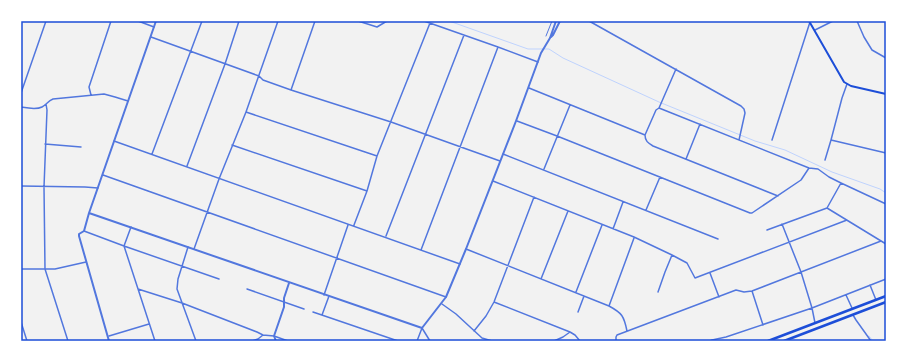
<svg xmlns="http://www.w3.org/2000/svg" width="907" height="362" viewBox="0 0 907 362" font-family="'Alegreya Sans',sans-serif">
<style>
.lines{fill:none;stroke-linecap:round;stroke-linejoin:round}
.stream{stroke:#bfd3fe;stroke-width:1}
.service{stroke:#5277de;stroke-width:1}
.minor{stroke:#5277de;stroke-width:1.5}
.tertiary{stroke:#5277de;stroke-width:2}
.secondary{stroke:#1d4ed8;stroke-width:2}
.trunk{stroke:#1d4ed8;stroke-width:2.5}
.neatline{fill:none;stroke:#1d4ed8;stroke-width:1.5}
</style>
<rect width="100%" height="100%" fill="#f2f2f2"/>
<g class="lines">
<!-- stream -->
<path class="stream" d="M449,21L528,49H549L563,58L659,102L755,141L785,150L832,172L880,189L886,193
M869,336L873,341"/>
<!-- service -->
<path class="service" d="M546,36L552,21"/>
<!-- minor -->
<path class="minor" d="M138,21L154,27
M358,21L377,27L387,21
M424,21L498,47L538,62
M589,21L741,106L744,109L745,113L739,140
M857,21L864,37L872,50L886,58
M815,30L833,21
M151,37L259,76L263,80L291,90L391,122L500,161
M529,88L645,135
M291,90L315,21
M21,93L46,21
M91,95L89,87L111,21
M46,104L47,110L44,187L45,269L68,341
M21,107C27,108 36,110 42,107C46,105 48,101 53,99L104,94L115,97L128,101
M659,108L809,168L818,169L829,177L841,183L886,204
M246,112L377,156
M517,121L557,136L750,213H752L801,180L809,168
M645,135C645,141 648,143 653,146L778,196
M645,135L656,110L659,108L676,69
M772,140L810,22
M831,140L886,153
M114,141L460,264
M45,144L81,147
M232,145L367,191
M152,154L202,21
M503,154L718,239
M686,159L700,124
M825,160L831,140L842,98L847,84
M187,166L225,64L239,21
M544,169L570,105
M103,175L446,297
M493,181L634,237L672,255L687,263L695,278L847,220
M21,186L85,187L98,188
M827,208L886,244
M646,210L660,177
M782,224L801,272L812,308L815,323
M354,225L367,191L377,156L430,23
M613,229L623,202
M767,230L827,208L841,183
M84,231L124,246L219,279
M386,236L464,35
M124,246L155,341
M124,246L131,227
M188,247L178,279L177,289L196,341
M194,249L219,179L246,112L278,21
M466,249L609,306C622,313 624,316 627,331
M421,250L498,47
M21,269H55L86,262
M710,273L719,297
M541,279L568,211
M870,285L876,300
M138,289L182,303L257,332L263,335L274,336L288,341
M247,289L304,309
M752,291L763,325
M576,292L602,225
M658,292L665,272L672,255
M324,295L348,225
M846,295L852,308
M494,302L570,332L575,335L580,341
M442,304L456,314L482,338L492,341
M609,306L634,238
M313,312L398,341
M578,312L584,296
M322,315L329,296
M853,315L856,320L871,341
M21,322L27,341
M422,328L430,341
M474,331L486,316L494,302L534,197
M109,336L149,324
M252,341L258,339L263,335
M417,341L422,328
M554,341L563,337L570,332
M616,341V337L617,335L736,290L744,292L752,291L881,241
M710,341L712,340L726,337L812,308L886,279"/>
<!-- tertiary -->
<path class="tertiary" d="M551,37L553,35L560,21
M89,213L422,328L446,297L466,249L516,121L541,53L550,38L556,21
M109,341L79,236V234L84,231L89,213L156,21
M276,341L274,336L284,307V298L289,283"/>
<!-- secondary -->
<path class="secondary" d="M809,21L844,82L851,86L886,94"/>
<!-- trunk -->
<path class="trunk" d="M768,341L886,296
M784,341L886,302"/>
</g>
<!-- border -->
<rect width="907" height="362" fill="none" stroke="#ffffff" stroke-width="44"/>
<rect x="22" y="22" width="863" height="318" class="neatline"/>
</svg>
